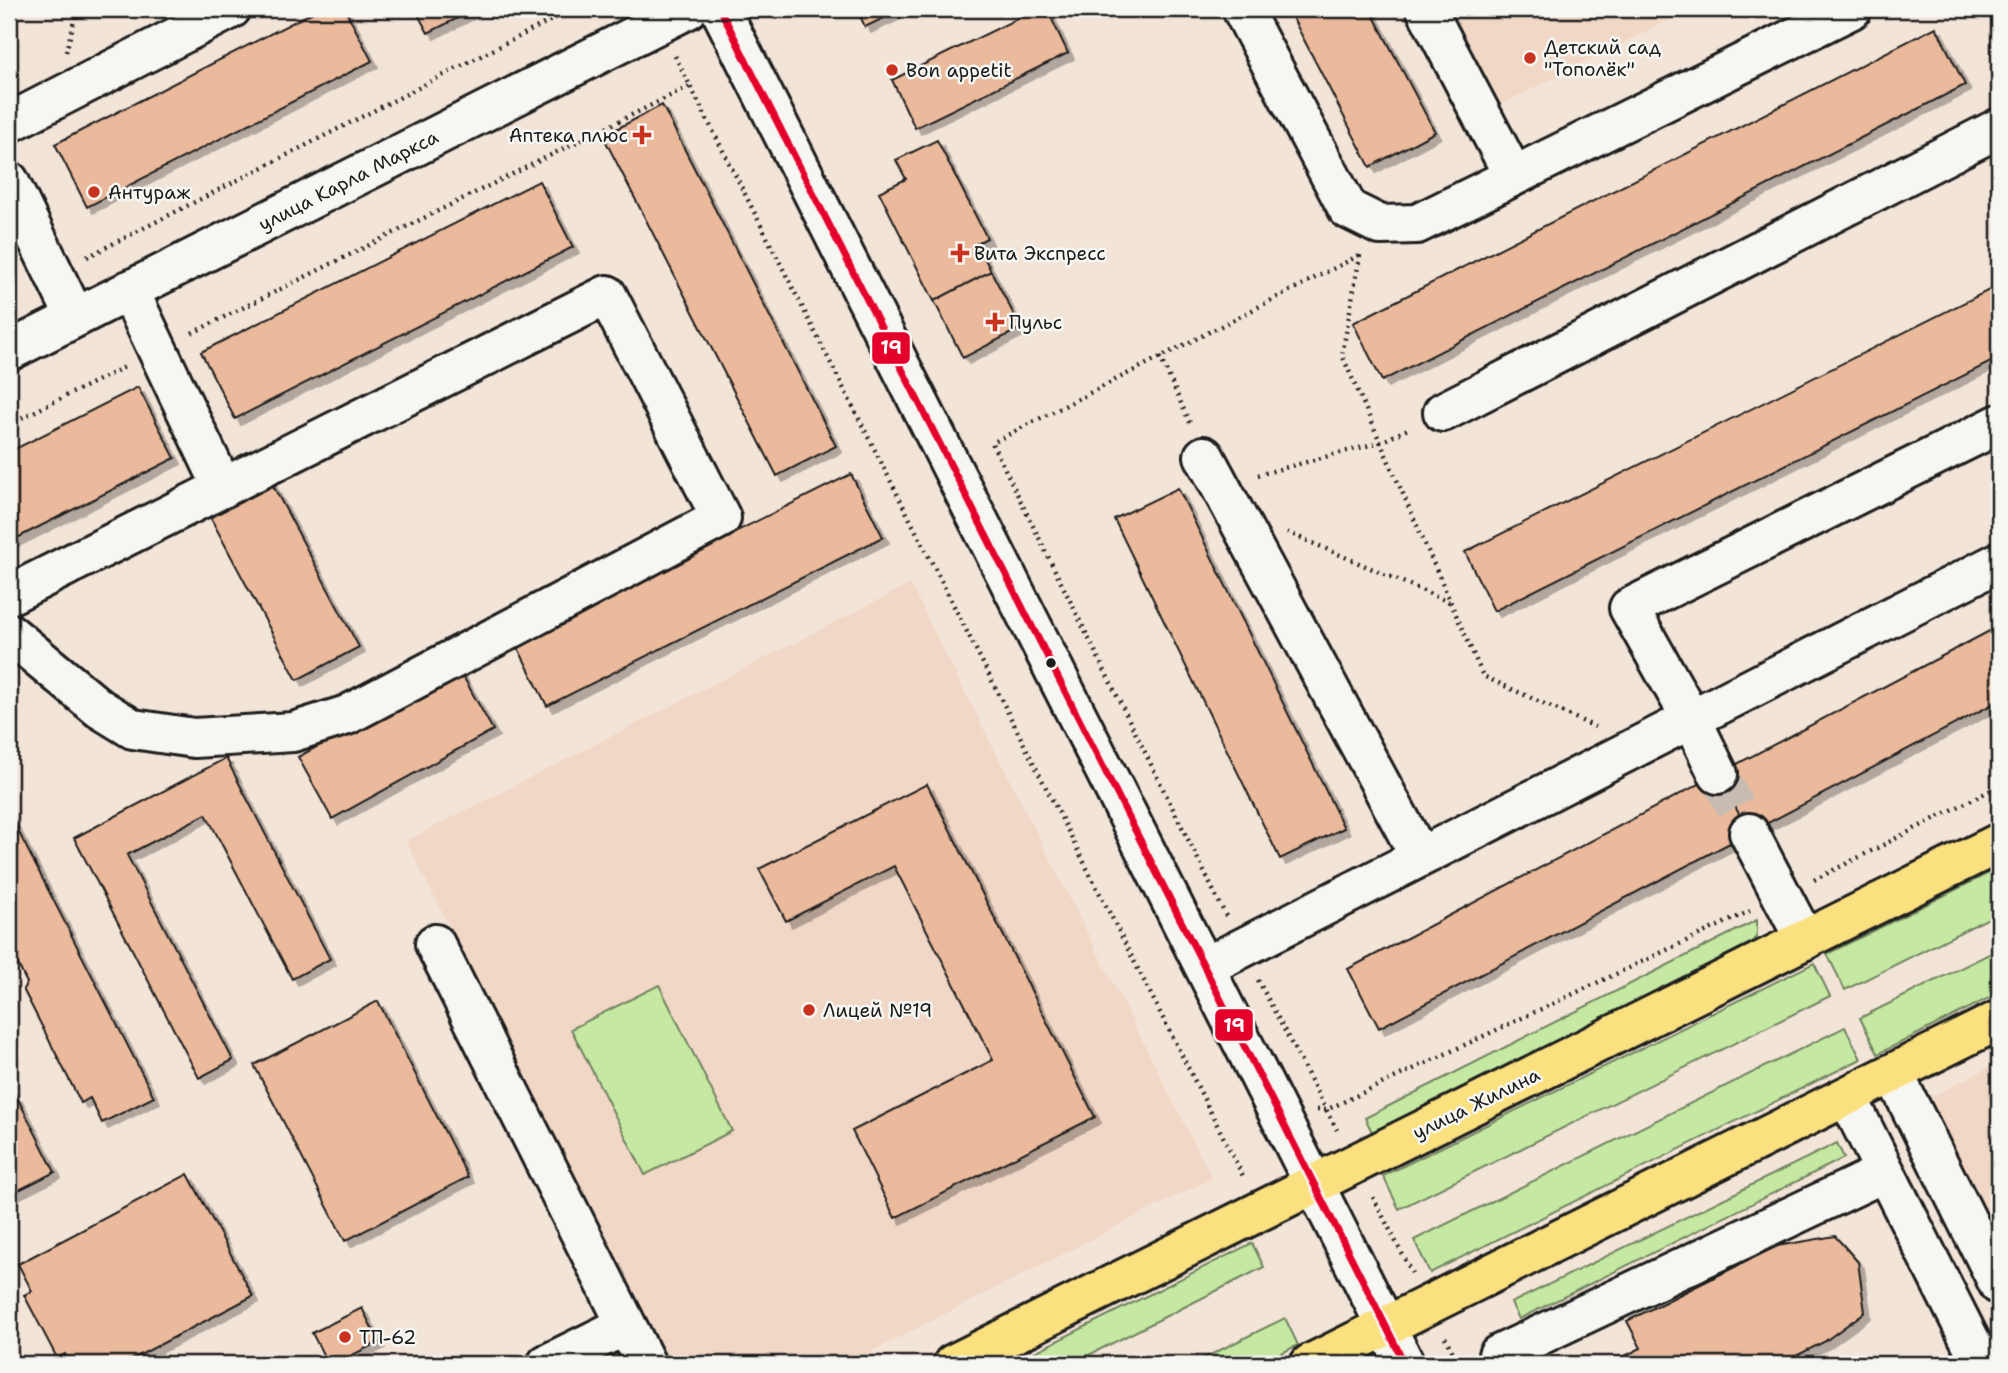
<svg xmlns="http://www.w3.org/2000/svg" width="2008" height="1373" viewBox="0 0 2008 1373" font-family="'Shantell Sans',sans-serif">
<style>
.built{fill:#f1d7c6}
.green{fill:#c5e9a2;stroke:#70825f;stroke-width:2}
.building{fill:#ebba9c;stroke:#1c1c1c;stroke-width:2;filter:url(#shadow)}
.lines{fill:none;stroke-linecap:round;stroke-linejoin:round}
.minor-tunnel{stroke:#c8bcb2;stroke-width:38;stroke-dasharray:38 19;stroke-linecap:butt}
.minor-casing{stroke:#1c1c1c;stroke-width:44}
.major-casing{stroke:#1c1c1c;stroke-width:44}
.path{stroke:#1c1c1c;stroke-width:4.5;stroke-dasharray:2 5;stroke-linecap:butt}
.minor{stroke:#f6f6f2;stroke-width:38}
.major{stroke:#fbe080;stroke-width:38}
.bus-1-casing{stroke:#f6f6f2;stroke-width:12}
.bus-1{stroke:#e4002b;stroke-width:7}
.poi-dot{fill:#c8321e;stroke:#f6f6f2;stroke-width:2.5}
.bus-dot{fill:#1c1c1c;stroke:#f6f6f2;stroke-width:2.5}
.labels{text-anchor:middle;stroke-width:5;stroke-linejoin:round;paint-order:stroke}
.poi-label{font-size:19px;fill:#1c1c1c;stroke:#f6f6f2;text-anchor:start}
.street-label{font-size:19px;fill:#1c1c1c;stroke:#f6f6f2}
.line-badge{stroke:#f6f6f2;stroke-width:2.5}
.badge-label{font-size:19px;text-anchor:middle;font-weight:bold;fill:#fff}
</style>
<defs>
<filter id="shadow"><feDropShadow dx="6" dy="6" stdDeviation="0" flood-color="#0004"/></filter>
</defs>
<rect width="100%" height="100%" fill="#f3e4d8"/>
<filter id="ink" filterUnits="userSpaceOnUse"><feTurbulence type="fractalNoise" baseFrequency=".0143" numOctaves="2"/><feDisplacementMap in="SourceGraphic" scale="14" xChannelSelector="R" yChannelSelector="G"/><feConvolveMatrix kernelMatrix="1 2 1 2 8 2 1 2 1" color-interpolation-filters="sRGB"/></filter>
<g filter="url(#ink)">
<!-- built -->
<path class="built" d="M1444,9H1690L1494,108Z
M910,584L1212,1178L847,1364H671L406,841Z
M1999,1062V1250L1923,1101Z"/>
<!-- green -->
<path class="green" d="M1999,868V913L1845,990L1827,954Z
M1757,920V934L1754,941L1373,1134L1365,1118Z
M1999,949V993L1878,1054L1860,1018Z
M1814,963L1830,996L1399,1209L1383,1176Z
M659,985L732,1131L645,1175L571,1029Z
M1845,1027L1861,1059L1430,1273L1414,1240Z
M1837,1143L1844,1158L1519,1319L1511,1303Z
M1252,1243L1264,1267L1071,1364H1011Z
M1285,1318L1298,1345L1259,1364H1192Z"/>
<!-- building -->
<path class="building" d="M319,9H345L372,61L87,207L55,144Z
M415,9H476L428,33Z
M857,9H903L865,27Z
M1037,9H1047L1068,53L915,128L892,80Z
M1288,9H1370L1435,132L1370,167Z
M1936,27L1965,85L1382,381L1353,323Z
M662,105L836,446L777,476L603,136Z
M937,140L987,238L977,243L991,271L934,301L879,192L906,179L896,160Z
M539,181L573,247L235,419L201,352Z
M991,271L1021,328L963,358L934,301Z
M1999,285V358L1494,611L1465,552Z
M138,387L175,458L9,542V452Z
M851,474L883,537L547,706L515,642Z
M270,480L359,647L297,680L208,513Z
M1178,488L1344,828L1280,859L1114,519Z
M1999,626V701L1749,833L1718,774Z
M459,669L493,730L332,819L298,757Z
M226,758L330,959L292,979L206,814L127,855L233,1060L199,1078L74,838Z
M1718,774L1749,833L1379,1028L1348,969Z
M927,784L1095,1117L895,1218L852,1131L993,1060L894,866L786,921L759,869Z
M9,813L154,1097L102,1123L90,1098L81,1103L23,989L27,983L9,946Z
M378,1001L468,1177L345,1241L254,1065Z
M16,1095L55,1172L9,1195V1099Z
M188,1174L253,1296L123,1364H70L65,1354L57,1358L24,1295L32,1291L18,1264Z
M1835,1236L1858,1262L1865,1312L1824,1342L1780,1364H1609L1641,1348L1627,1321L1777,1246Z
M362,1308L379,1342L334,1364H328L312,1333Z
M615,1346L625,1364H582Z"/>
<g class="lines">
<!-- minor-tunnel -->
<path class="minor-tunnel" d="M1718,774L1749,833"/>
<!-- minor casing -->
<g class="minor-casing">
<path id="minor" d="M720,9L1405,1364
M1242,9L1348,209L1380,225L1417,224L1852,9
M1426,9L1513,175
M9,123L231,9
M9,181L75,317
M129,290L223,488
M9,351L688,9
M1443,412L1999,128
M1204,456L1420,857
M9,595L607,295L721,518L347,715L293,732L194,738L133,729L99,708L9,633
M1718,774L1692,720L1629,608L1999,424
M1749,833L1805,940
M435,944L646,1364
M1205,967L1999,562
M1894,1074L1999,1285
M1885,1172L1982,1364
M547,1364L626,1325
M1502,1364L1498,1355L1885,1172L1848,1098"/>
</g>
<!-- major casing -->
<g class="major-casing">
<path id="major" d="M953,1364L1999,843
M1310,1364L1999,1020"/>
</g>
<!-- path -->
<path class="path" d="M66,52L77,9
M675,56L1244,1178
M1360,255L1342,355L1483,676L1595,727
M87,257L573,9
M9,298L20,292
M192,333L690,86
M1160,357L1190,423
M9,424L125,367
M1258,475L1381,442L1410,428
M1287,532L1449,602
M1814,880L1999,786
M1226,916L992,443L1358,256
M1258,980L1337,1130
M1317,1110H1326L1750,911
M1373,1197L1412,1273
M1445,1337L1459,1364"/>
<!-- minor -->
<use href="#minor" class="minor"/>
<!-- major -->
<use href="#major" class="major"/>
<!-- bus-1 casing -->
<g class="bus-1-casing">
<path id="bus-1" d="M720,9L1405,1364"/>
</g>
<!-- bus-1 -->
<use href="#bus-1" class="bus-1"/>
</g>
</g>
<!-- markers -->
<g class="poi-dot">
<circle cx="1530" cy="58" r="7"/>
<circle cx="892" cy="70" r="7"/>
<path d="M638.5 124.5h7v7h7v7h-7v7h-7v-7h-7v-7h7z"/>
<circle cx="94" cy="192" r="7"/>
<path d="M956.5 242.5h7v7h7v7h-7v7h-7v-7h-7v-7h7z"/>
<path d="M991.5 311.5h7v7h7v7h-7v7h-7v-7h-7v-7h7z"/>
<circle cx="809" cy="1010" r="7"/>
<circle cx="345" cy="1337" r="7"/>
</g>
<circle class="bus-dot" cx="1051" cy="663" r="6"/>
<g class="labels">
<!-- poi labels -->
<g class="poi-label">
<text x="1544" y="54">Детский сад<tspan x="1544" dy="22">"Тополёк"</tspan></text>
<text x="906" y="77">Bon appetit</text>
<text x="628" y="142" text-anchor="end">Аптека плюс</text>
<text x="108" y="199">Антураж</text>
<text x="974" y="260">Вита Экспресс</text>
<text x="1009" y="329">Пульс</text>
<text x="823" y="1017">Лицей №19</text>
<text x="359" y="1344">ТП-62</text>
</g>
<!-- street labels -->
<g class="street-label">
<text transform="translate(348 180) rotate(-27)" y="7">улица Карла Маркса</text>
<text transform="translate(1476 1103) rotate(-26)" y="7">улица Жилина</text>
</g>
</g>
<g class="line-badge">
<rect x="871" y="331" width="40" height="34" rx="7" fill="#e4002b"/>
<rect x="1214" y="1008" width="40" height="34" rx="7" fill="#e4002b"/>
</g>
<g class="badge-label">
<text x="891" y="354">19</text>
<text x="1234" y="1032">19</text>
</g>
<!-- margin -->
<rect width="2008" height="1373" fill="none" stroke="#f6f6f2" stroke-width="35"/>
<rect x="18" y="18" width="1973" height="1338" fill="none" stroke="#1c1c1c" stroke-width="2.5" filter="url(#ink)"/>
</svg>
